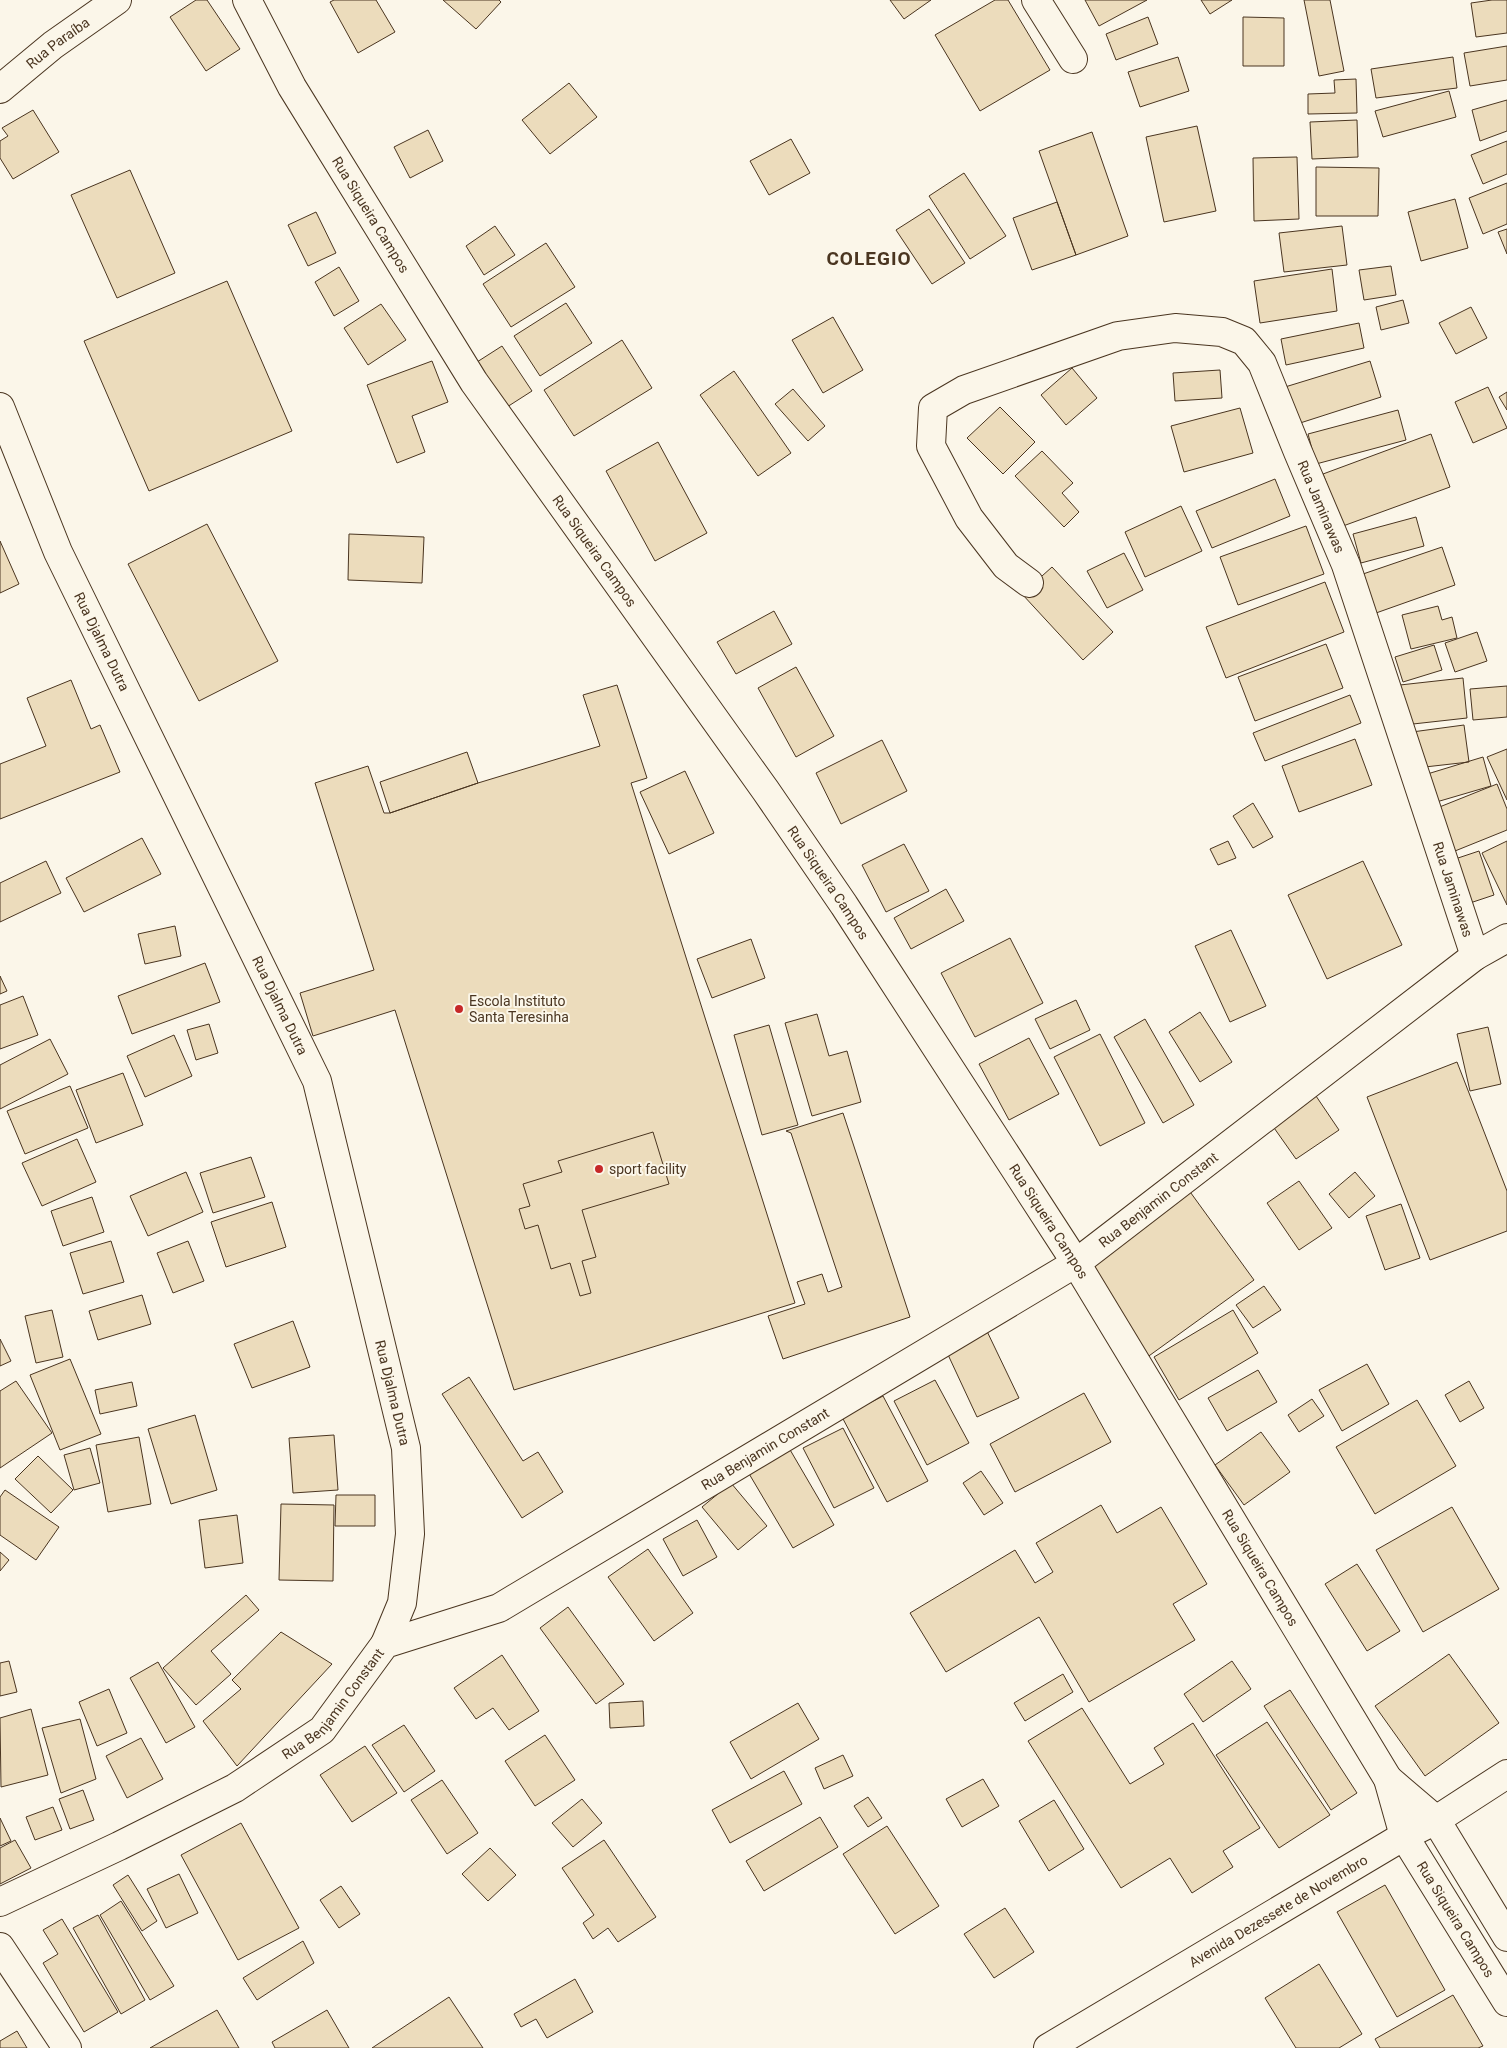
<svg xmlns="http://www.w3.org/2000/svg" width="1507" height="2048" viewBox="0 0 1507 2048" font-family="Roboto,sans-serif">
<style>
.building{fill:#ecdcbc;stroke:#4a3520}
.lines{fill:none;stroke-linecap:round;stroke-linejoin:round}
.street-casing{stroke:#4a3520;stroke-width:30}
.secondary-casing{stroke:#4a3520;stroke-width:30}
.street{stroke:#fbf6e9;stroke-width:28}
.secondary{stroke:#fbf6e9;stroke-width:28}
.poi-dot{fill:#c62828;stroke:#fbf6e9;stroke-width:2}
.labels{text-anchor:middle;stroke-width:4;stroke-linejoin:round;paint-order:stroke}
.street-label{font-size:14px;fill:#4a3520;stroke:#fbf6e9}
.poi-label{font-size:14px;fill:#4a3520;stroke:#fbf6e9;text-anchor:start}
.district-label{font-size:19px;font-weight:bold;letter-spacing:1px;fill:#4a3520;stroke:#fbf6e9}
</style>
<rect width="100%" height="100%" fill="#fbf6e9"/>
<!-- building -->
<path class="building" d="M196,0H207L240,49L206,71L170,17Z
M334,0H376L395,32L358,53L330,2Z
M443,0H499L501,2L476,29Z
M890,0H931L904,19Z
M995,0H1008L1050,70L980,111L935,35Z
M1085,0H1147L1099,26Z
M1201,0H1232L1210,14Z
M1304,0H1330L1344,71L1319,76Z
M1492,0H1507V33L1476,37L1471,3Z
M1148,17L1158,44L1116,60L1106,34Z
M1243,17L1284,18V66H1243Z
M1507,46V80L1470,86L1464,53Z
M1178,57L1189,91L1140,107L1128,72Z
M1453,57L1457,88L1376,98L1371,69Z
M1356,79L1357,113L1308,114V94L1335,93L1334,80Z
M569,83L597,117L550,154L522,120Z
M1449,91L1456,117L1383,137L1375,111Z
M1507,100V131L1480,141L1472,110Z
M33,110L59,152L13,179L0,158V141L8,136L2,128Z
M1357,120L1358,157L1312,159L1310,122Z
M1197,126L1216,211L1164,222L1146,137Z
M428,130L443,161L410,178L394,147Z
M1092,132L1128,236L1076,255L1039,151Z
M791,139L810,173L769,195L750,161Z
M1507,141V174L1483,184L1471,155Z
M1297,157L1299,219L1254,221L1253,158Z
M1316,167L1379,168L1378,216H1316Z
M130,170L175,273L117,298L71,195Z
M964,173L1006,236L970,259L929,196Z
M1507,183V224L1483,234L1469,198Z
M1455,199L1468,248L1421,261L1408,212Z
M1057,202L1076,255L1032,270L1013,218Z
M929,209L965,263L932,284L896,230Z
M316,212L336,253L308,266L288,225Z
M495,226L515,255L484,275L466,246Z
M1342,226L1347,265L1284,272L1279,233Z
M1507,229V254L1498,232Z
M546,243L575,287L511,327L483,284Z
M1391,266L1396,295L1364,300L1359,270Z
M339,267L359,301L334,316L315,282Z
M1332,269L1337,311L1260,323L1254,281Z
M227,281L292,431L149,491L84,341Z
M1403,300L1409,323L1381,330L1376,307Z
M566,303L592,343L540,376L514,336Z
M381,304L406,340L368,365L344,328Z
M1471,307L1487,338L1456,354L1439,323Z
M833,317L863,370L823,393L792,340Z
M1359,323L1364,348L1286,365L1281,339Z
M622,340L652,388L574,436L544,390Z
M502,346L532,391L507,407L477,362Z
M432,361L448,402L412,416L425,452L397,463L367,385Z
M1370,361L1381,397L1297,424L1285,387Z
M1072,368L1097,398L1066,425L1041,395Z
M1220,370L1222,398L1175,401L1173,373Z
M734,371L791,453L758,476L700,395Z
M1488,387L1507,428L1473,443L1455,402Z
M793,389L825,426L808,441L775,404Z
M1507,392V410L1499,397Z
M1000,407L1035,442L1003,474L967,438Z
M1240,408L1253,453L1184,472L1171,426Z
M1398,410L1406,440L1316,464L1308,434Z
M1431,434L1450,487L1343,526L1323,474Z
M658,442L707,533L655,561L606,471Z
M1042,451L1073,483L1062,493L1079,512L1064,527L1015,476Z
M1275,479L1290,516L1212,548L1196,511Z
M1181,506L1202,551L1145,577L1125,532Z
M1416,517L1424,546L1361,563L1353,534Z
M207,524L278,661L199,701L128,564Z
M1306,526L1324,574L1238,605L1220,557Z
M349,534L424,537L422,583L348,580Z
M0,541L19,584L0,593Z
M1442,547L1455,585L1376,613L1363,574Z
M1124,553L1143,590L1107,608L1087,571Z
M1052,567L1113,632L1083,660L1022,594Z
M1325,582L1344,632L1226,678L1206,627Z
M1438,606L1442,620L1452,617L1457,638L1411,649L1402,615Z
M774,611L792,644L736,674L717,642Z
M1477,632L1487,661L1455,672L1445,643Z
M1326,644L1343,688L1255,721L1238,677Z
M1434,645L1442,670L1403,682L1395,657Z
M796,667L834,736L796,757L758,688Z
M1463,678L1467,718L1404,725L1400,685Z
M71,680L91,729L100,725L120,772L0,819V764L46,746L27,698Z
M617,685L647,778L631,783L795,1303L514,1390L395,1010L313,1036L300,993L374,970L315,783L368,766L384,813H390L478,783L600,746L583,695Z
M1507,686V717L1473,720L1470,689Z
M1350,695L1361,723L1265,761L1253,733Z
M1464,725L1469,762L1416,768L1412,732Z
M1355,739L1372,785L1299,812L1282,766Z
M882,740L907,791L841,824L816,773Z
M1507,749V800L1487,757Z
M467,752L478,783L390,813L380,782Z
M1483,757L1491,786L1433,803L1424,775Z
M685,771L714,833L669,854L640,792Z
M1497,784L1507,809V830L1450,853L1432,810Z
M1253,803L1273,837L1253,848L1233,816Z
M142,838L161,874L84,912L66,878Z
M1228,841L1236,858L1218,865L1210,849Z
M1507,841V905L1482,853Z
M904,844L929,891L886,912L862,865Z
M1479,851L1494,895L1464,905L1449,861Z
M46,861L61,893L0,922V883Z
M1363,861L1402,945L1327,979L1288,895Z
M946,889L964,921L911,949L894,918Z
M175,926L181,956L145,964L138,934Z
M1231,930L1266,1006L1230,1022L1195,946Z
M1010,938L1043,1003L975,1037L941,973Z
M751,939L765,978L712,998L697,959Z
M205,963L220,1002L132,1034L118,996Z
M0,976L7,991L0,994Z
M23,996L38,1035L0,1049V1005Z
M1076,1000L1090,1030L1050,1049L1035,1019Z
M1200,1012L1232,1062L1200,1082L1169,1032Z
M817,1014L829,1056L847,1051L861,1102L812,1116L785,1023Z
M1145,1019L1194,1105L1163,1123L1114,1037Z
M209,1024L218,1053L196,1060L187,1030Z
M769,1025L798,1125L762,1135L734,1035Z
M1488,1027L1501,1084L1470,1091L1457,1034Z
M1100,1034L1145,1123L1100,1146L1054,1057Z
M174,1035L192,1076L145,1097L127,1056Z
M1029,1038L1059,1094L1009,1120L979,1064Z
M50,1039L68,1074L0,1109V1065Z
M1457,1062L1507,1191V1231L1430,1260L1367,1097Z
M123,1073L143,1125L96,1143L76,1090Z
M70,1086L88,1128L25,1154L7,1111Z
M1316,1096L1339,1130L1296,1159L1272,1125Z
M843,1113L910,1317L783,1359L768,1316L805,1304L797,1282L822,1274L828,1292L842,1287L791,1133L786,1131Z
M653,1132L669,1184L582,1210L596,1257L582,1261L591,1293L580,1296L570,1263L551,1269L538,1225L525,1229L519,1209L530,1206L523,1184L562,1172L558,1161Z
M77,1139L96,1182L42,1206L22,1163Z
M251,1157L265,1197L213,1213L200,1173Z
M186,1172L203,1212L148,1236L130,1196Z
M1355,1172L1375,1196L1349,1218L1329,1194Z
M1299,1181L1332,1228L1299,1250L1267,1203Z
M1188,1189L1254,1280L1146,1358L1080,1266Z
M92,1197L104,1232L63,1246L51,1211Z
M272,1202L286,1247L226,1267L211,1222Z
M1401,1204L1420,1258L1385,1270L1366,1216Z
M111,1241L124,1282L83,1294L70,1253Z
M188,1241L204,1281L173,1293L157,1253Z
M1264,1286L1281,1310L1253,1328L1236,1305Z
M142,1295L151,1324L98,1340L89,1311Z
M52,1310L63,1357L36,1363L25,1316Z
M1233,1310L1258,1353L1179,1400L1154,1357Z
M293,1321L310,1367L252,1388L234,1344Z
M984,1325L1019,1398L977,1417L943,1344Z
M0,1339L11,1361L0,1366Z
M70,1359L101,1434L60,1450L30,1375Z
M1367,1364L1389,1404L1342,1431L1319,1390Z
M1258,1370L1277,1402L1227,1431L1208,1398Z
M469,1377L523,1461L538,1452L563,1492L522,1518L442,1394Z
M935,1380L969,1443L927,1465L894,1401Z
M16,1381L52,1433L0,1468V1391Z
M1469,1381L1484,1408L1460,1422L1445,1395Z
M132,1382L137,1406L100,1414L95,1390Z
M1084,1393L1111,1442L1015,1492L990,1444Z
M883,1396L928,1481L887,1502L842,1417Z
M1312,1399L1324,1416L1299,1432L1288,1415Z
M1417,1400L1456,1466L1375,1514L1336,1447Z
M195,1415L217,1490L171,1504L148,1429Z
M843,1428L874,1488L834,1508L803,1448Z
M1261,1432L1290,1472L1244,1505L1215,1465Z
M334,1435L338,1490L293,1493L289,1438Z
M139,1437L151,1504L108,1512L96,1445Z
M90,1448L100,1483L74,1490L64,1455Z
M789,1448L834,1525L793,1548L748,1472Z
M38,1456L73,1490L51,1513L15,1479Z
M981,1471L1003,1503L984,1515L963,1483Z
M731,1483L767,1526L738,1550L702,1507Z
M5,1490L59,1527L36,1560L0,1535V1497Z
M336,1495H375V1526H335Z
M281,1504L334,1505L333,1581L279,1580Z
M1101,1505L1117,1533L1161,1507L1207,1584L1173,1604L1195,1640L1089,1702L1039,1617L946,1672L910,1613L1015,1550L1035,1583L1053,1572L1036,1543Z
M1452,1507L1499,1589L1423,1632L1376,1550Z
M237,1515L243,1563L205,1568L199,1520Z
M697,1520L717,1557L683,1576L663,1539Z
M648,1549L693,1613L654,1641L608,1577Z
M0,1552L9,1560L0,1571Z
M1357,1564L1400,1631L1367,1651L1325,1584Z
M246,1595L259,1610L211,1651L231,1674L196,1705L163,1668Z
M568,1607L624,1684L596,1704L540,1628Z
M281,1632L332,1664L237,1766L203,1721L241,1689L232,1680Z
M1449,1654L1499,1723L1425,1776L1375,1706Z
M502,1655L539,1711L509,1730L493,1708L476,1719L454,1688Z
M9,1661L17,1692L0,1696V1663Z
M1232,1661L1251,1689L1203,1722L1184,1694Z
M158,1662L195,1727L166,1743L130,1678Z
M1063,1674L1073,1692L1025,1721L1014,1703Z
M109,1689L127,1733L97,1746L79,1702Z
M1290,1690L1357,1793L1331,1810L1264,1706Z
M643,1701L644,1726L610,1728L609,1703Z
M798,1703L819,1739L751,1779L730,1742Z
M1082,1708L1130,1784L1164,1764L1154,1748L1193,1723L1260,1828L1223,1851L1233,1867L1192,1893L1170,1858L1121,1888L1028,1741Z
M31,1709L48,1775L1,1787L0,1718Z
M80,1719L96,1779L61,1793L42,1728Z
M1267,1722L1330,1815L1279,1848L1216,1755Z
M404,1725L435,1771L404,1792L372,1745Z
M545,1735L575,1780L535,1806L505,1761Z
M141,1738L163,1779L127,1798L106,1756Z
M365,1746L397,1793L352,1822L320,1775Z
M843,1755L853,1776L824,1789L815,1768Z
M784,1771L802,1804L730,1843L712,1810Z
M983,1779L999,1806L962,1827L946,1799Z
M442,1780L478,1833L447,1854L411,1800Z
M83,1790L94,1820L70,1829L59,1799Z
M868,1797L882,1818L868,1827L854,1806Z
M582,1799L602,1823L573,1847L552,1823Z
M1054,1800L1084,1849L1049,1871L1019,1821Z
M53,1807L62,1830L35,1840L26,1817Z
M820,1817L838,1847L764,1891L746,1861Z
M0,1818L11,1841L0,1846Z
M241,1823L299,1928L238,1960L181,1855Z
M887,1826L939,1906L895,1934L843,1854Z
M15,1840L31,1868L0,1884V1848Z
M604,1840L656,1917L618,1942L608,1928L593,1939L583,1923L594,1915L562,1868Z
M490,1848L516,1875L488,1901L462,1874Z
M179,1874L198,1913L166,1928L147,1889Z
M128,1875L157,1921L142,1931L113,1885Z
M1385,1885L1445,1990L1397,2017L1337,1912Z
M341,1886L360,1914L339,1928L320,1900Z
M121,1901L174,1986L150,2000L100,1915Z
M1005,1908L1034,1952L994,1978L964,1934Z
M98,1915L145,2000L121,2014L73,1928Z
M62,1919L118,2012L84,2032L43,1963L58,1954L43,1930Z
M303,1941L314,1963L257,2000L243,1978Z
M1319,1964L1362,2034L1339,2048H1296L1265,1998Z
M575,1979L593,2012L547,2038L536,2019L521,2027L514,2014Z
M1453,1995L1483,2046L1478,2048H1380L1375,2039Z
M449,1997L483,2048H372Z
M217,2010L239,2048H150Z
M327,2010L349,2048H275L272,2042Z
M17,2031L27,2048H0V2041Z"/>
<g class="lines">
<!-- street casing -->
<g class="street-casing">
<g id="street">
<path d="M1036,0L1073,59"/>
<path id="s1" d="M0,89L53,45L117,0"/>
<path id="s2" d="M0,407L58,552L317,1081L406,1448L410,1534L402,1603L385,1644"/>
<path id="s3" d="M1029,583L1006,566L969,518L931,446L933,408L964,390L1118,336L1175,328L1222,332L1244,341L1262,363L1298,452L1346,565L1475,956"/>
<path id="s4" d="M0,1902L119,1846L235,1788L322,1730L385,1644L499,1608L1076,1263L1475,956L1507,938"/>
<path d="M0,1947L67,2048"/>
<path id="s5" d="M1048,2048L1404,1836L1436,1820L1507,1774"/>
</g>
</g>
<!-- secondary casing -->
<g class="secondary-casing">
<g id="secondary">
<path id="s6" d="M247,0L292,87L474,382L766,791L844,905L1076,1263L1388,1779L1404,1836L1507,2002"/>
<path d="M1388,1779L1436,1820L1507,1937"/>
</g>
</g>
<!-- street -->
<use href="#street" class="street"/>
<!-- secondary -->
<use href="#secondary" class="secondary"/>
</g>
<!-- markers -->
<g class="poi-dot">
<circle cx="459" cy="1009" r="5"/>
<circle cx="599" cy="1169" r="5"/>
</g>
<g class="labels">
<!-- street labels -->
<g class="street-label">
<text dy="5" stroke="none"><textPath href="#s1" startOffset="74">Rua Paraíba</textPath></text>
<text dy="5" stroke="none"><textPath href="#s6" startOffset="248">Rua Siqueira Campos</textPath></text>
<text dy="5" stroke="none"><textPath href="#s3" startOffset="720">Rua Jaminawas</textPath></text>
<text dy="5" stroke="none"><textPath href="#s6" startOffset="652">Rua Siqueira Campos</textPath></text>
<text dy="5" stroke="none"><textPath href="#s2" startOffset="256">Rua Djalma Dutra</textPath></text>
<text dy="5" stroke="none"><textPath href="#s6" startOffset="1058">Rua Siqueira Campos</textPath></text>
<text dy="5" stroke="none"><textPath href="#s3" startOffset="1125">Rua Jaminawas</textPath></text>
<text dy="5" stroke="none"><textPath href="#s2" startOffset="661">Rua Djalma Dutra</textPath></text>
<text dy="5" stroke="none"><textPath href="#s4" startOffset="1368">Rua Benjamin Constant</textPath></text>
<text dy="5" stroke="none"><textPath href="#s6" startOffset="1462">Rua Siqueira Campos</textPath></text>
<text dy="5" stroke="none"><textPath href="#s2" startOffset="1066">Rua Djalma Dutra</textPath></text>
<text dy="5" stroke="none"><textPath href="#s4" startOffset="902">Rua Benjamin Constant</textPath></text>
<text dy="5" stroke="none"><textPath href="#s6" startOffset="1868">Rua Siqueira Campos</textPath></text>
<text dy="5" stroke="none"><textPath href="#s4" startOffset="392">Rua Benjamin Constant</textPath></text>
<text dy="5" stroke="none"><textPath href="#s5" startOffset="268">Avenida Dezessete de Novembro</textPath></text>
<text dy="5" stroke="none"><textPath href="#s6" startOffset="2272">Rua Siqueira Campos</textPath></text>
</g>
<!-- poi labels -->
<g class="poi-label">
<text x="469" y="1006">Escola Instituto<tspan x="469" dy="16">Santa Teresinha</tspan></text>
<text x="609" y="1174">sport facility</text>
</g>
<!-- district labels -->
<g class="district-label">
<text x="869" y="265">COLEGIO</text>
</g>
</g>
</svg>
